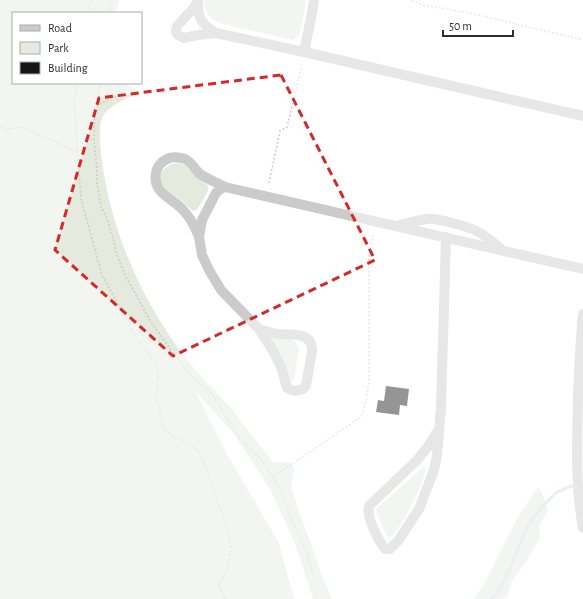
<svg xmlns="http://www.w3.org/2000/svg" width="583" height="599" viewBox="0 0 583 599" font-family="'Alegreya Sans',sans-serif">
<style>
.green{fill:#e4eadd}
.lines{fill:none;stroke-linecap:round;stroke-linejoin:round}
.stream{stroke:#cbdee8;stroke-width:3}
.building{fill:#151515}
.path{stroke:#cbcbcb;stroke-width:1.5;stroke-dasharray:2 2;stroke-linecap:butt}
.street{stroke:#cbcbcb;stroke-width:10}
.marked{fill:none;stroke:#d62828;stroke-width:3;stroke-dasharray:8 5;stroke-linejoin:round}
</style>
<rect width="100%" height="100%" fill="#fff"/>
<!-- green -->
<path class="green" d="M0,0H119L116,13H13V83H126L133,88L141,91C130,97 107,106 102,118C97,129 102,163 104,175C115,238 141,296 178,348C195,372 217,392 236,414C240,419 243,424 247,429C255,440 264,451 273,462H291L294,468L291,488L324,581L332,599H313L295,544L271,491L234,434L195,391L227,454L279,543L294,599H0Z
M204,0H305L306,3L299,34L293,40L222,24C211,20 204,13 204,0Z
M177,163L185,165L194,175L207,184L208,187V191L197,210L192,211C189,208 186,204 183,202C178,197 170,195 165,189C154,177 163,165 177,163Z
M273,338C285,338 295,336 299,349L294,380L289,384L271,340Z
M423,467L425,468C427,478 399,534 389,538L387,536L376,512V509Z
M538,487L542,493L548,511L539,526L540,538L526,562L512,581L508,595L503,599H474L484,584L519,515Z"/>
<g class="lines">
<!-- stream -->
<path class="stream" d="M491,599L497,593L510,569L528,525L542,507L557,492L572,486L583,485"/>
</g>
<!-- building -->
<path class="building" d="M386,386L409,389L407,406L400,405L399,415L376,412L378,400L384,401Z"/>
<g class="lines">
<!-- path -->
<path class="path" d="M412,0L423,5L474,14L583,40
M88,13L91,0
M109,13L111,0
M77,83L74,101L81,199L102,275L136,337L158,367V379L156,395L164,429L171,435L192,445L201,455L225,522L231,548L228,569L218,586L226,599
M101,83L95,106L94,140L97,170V183L101,207L106,216L113,238L117,255L126,277L151,322L176,357L193,377L213,395L220,406L226,418L240,438L262,461L273,477L283,495L292,521L306,550L314,578
M96,106L119,94L120,87L117,83
M0,127L6,129L22,127L78,152
M269,183L280,131L287,127L302,65
M273,477L361,417L366,402L369,381V259L373,234"/>
<!-- street -->
<path class="street" d="M198,0C198,19 200,23 216,33L304,52L583,116
M198,1C195,6 192,11 188,14C181,22 167,32 184,38L198,35L216,33
M304,52L312,13L314,0
M400,225C409,223 418,220 427,219C435,218 442,221 449,222C475,229 481,231 501,249
M199,237C195,227 191,218 183,210C173,198 152,194 156,173C157,167 161,162 167,159C173,156 179,157 185,159C192,162 194,169 200,174C208,179 217,183 225,187
M583,314C580,343 579,371 578,400C577,444 575,485 583,528
M259,329C265,331 271,333 278,334C293,335 313,331 312,352L306,385L303,389L294,391L287,388L281,367L272,349L259,329L221,290L209,270L202,255L199,237L202,220L216,193L220,189L225,187L583,269
M439,429L427,448L416,461L369,506C366,517 378,540 385,549H390L398,541L419,509L434,470L437,455L441,407L446,237"/>
</g>
<!-- marked area -->
<path d="M0 0H583V599H0ZM281,75L375,260L173,356L55,250L99,98Z" fill="#fff" fill-opacity=".55" fill-rule="evenodd"/>
<path class="marked" d="M281,75L375,260L173,356L55,250L99,98Z"/>
<!-- legend -->
<rect x="12" y="12" width="130" height="72" fill="#ffffff" stroke="#ababab"/>
<rect x="20" y="25" width="20" height="6" fill="#cbcbcb" stroke="#ababab"/>
<text x="48" y="32" font-size="12" fill="#2e2e2e">Road</text>
<rect x="20" y="42" width="20" height="12" fill="#e4eadd" stroke="#ababab"/>
<text x="48" y="52" font-size="12" fill="#2e2e2e">Park</text>
<rect x="20" y="62" width="20" height="12" fill="#151515" stroke="#ababab"/>
<text x="48" y="72" font-size="12" fill="#2e2e2e">Building</text>
<!-- scale -->
<path d="M443 30v6h70v-6" fill="none" stroke="#2e2e2e" stroke-width="2"/>
<text x="449" y="30" font-size="12" fill="#2e2e2e" stroke="#ffffff" stroke-width="3" paint-order="stroke">50 m</text>
</svg>
